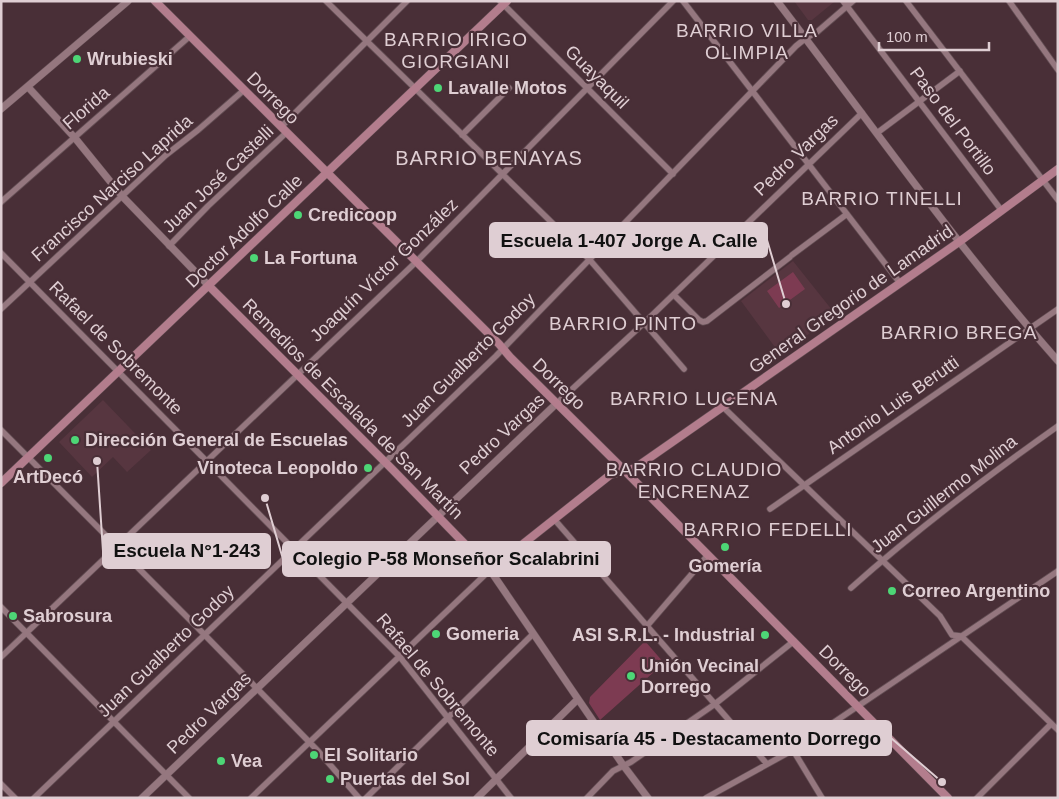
<svg xmlns="http://www.w3.org/2000/svg" width="1059" height="799" viewBox="0 0 1059 799" font-family="Helvetica,sans-serif">
<style>
.built{fill:#573640}
.green{fill:#7d3b52}
.lines{fill:none;stroke-linecap:round;stroke-linejoin:round}
.minor-casing{stroke:#634e54;stroke-width:7}
.tertiary-casing{stroke:#634e54;stroke-width:8}
.secondary-casing{stroke:#634e54;stroke-width:9}
.minor{stroke:#95777f;stroke-width:5.5}
.tertiary{stroke:#95777f;stroke-width:7}
.secondary{stroke:#b37d8d;stroke-width:8}
.poi-dot{fill:#4dd676;stroke:#492f37;stroke-width:2}
.labels{text-anchor:middle;stroke-width:4.5;stroke-linejoin:round;paint-order:stroke}
.poi-label{font-size:18px;font-weight:bold;fill:#dfced3;stroke:#492f37;text-anchor:start}
.street-label{font-size:18px;fill:#dfced3;stroke:#492f37}
.neighbourhood-label{font-size:19px;letter-spacing:1px;fill:#dfced3;stroke:#492f37}
.quarter-label{font-size:20px;letter-spacing:1px;fill:#dfced3;stroke:#492f37}
.leader{fill:none;stroke:#dfced3;stroke-width:2}
.callout-dot{fill:#dfced3;stroke:#492f37;stroke-width:2}
.callout{fill:#dfced3;stroke:#dfced3;stroke-width:2}
.callout-label{font-size:19px;text-anchor:middle;font-weight:bold;fill:#111}
</style>
<rect width="100%" height="100%" fill="#492f37"/>
<!-- built -->
<path class="built" d="M794,1H834V2L812,20H808Z
M793,261L836,315L780,354L741,301Z
M103,400L151,450L127,472L113,457L92,477L59,442Z"/>
<!-- green -->
<path class="green" d="M793,272L805,289L779,308L767,291Z
M645,641L664,663L600,720L589,703L590,697Z"/>
<g class="lines">
<!-- minor casing -->
<g class="minor-casing">
<path id="minor" d="M326,1L589,259L684,369
M500,1L673,174
M683,1L900,283
M843,1L1002,211
M906,1L1058,200
M1009,1L1058,70
M281,127L407,1
M877,133L960,71
M462,135L509,88
M1,202L190,36
M169,246L208,206L287,132
M1,253L400,657L511,798
M792,255L847,214
M674,295L699,320L703,322L707,321L790,257
M1,309L166,155L198,130L244,90
M557,403L644,323L862,113
M723,407L940,616L952,635L961,636L1058,730
M1,430L197,627L319,752L359,798
M770,509L1058,309
M554,519L767,764
M851,588C917,529 986,477 1058,426
M1,607L189,798
M647,626L708,555
M1,657L416,262L673,1
M793,750L822,798
M1,784L15,798
M34,798L496,356L796,46L806,38L817,32L853,1
M251,798L490,570
M366,798L533,634
M587,798L613,771L631,762L715,704L794,641
M706,798L793,750L1058,571
M977,798L1051,724"/>
</g>
<!-- tertiary casing -->
<g class="tertiary-casing">
<path id="tertiary" d="M777,1C870,122 957,247 1058,361
M28,87L75,138L122,196L209,286
M1,109L128,1
M490,570L623,765L648,798
M142,798L557,403
M477,798L577,700"/>
</g>
<!-- secondary casing -->
<g class="secondary-casing">
<path id="secondary" d="M155,1L499,344L510,357L625,471L948,798
M209,286L392,469L490,570L610,475L635,468L959,242L1058,169
M1,483L507,1"/>
</g>
<!-- minor -->
<use href="#minor" class="minor"/>
<!-- tertiary -->
<use href="#tertiary" class="tertiary"/>
<!-- secondary -->
<use href="#secondary" class="secondary"/>
</g>
<!-- markers -->
<g class="poi-dot">
<circle cx="77" cy="59" r="5"/>
<circle cx="438" cy="88" r="5"/>
<circle cx="298" cy="215" r="5"/>
<circle cx="254" cy="258" r="5"/>
<circle cx="75" cy="440" r="5"/>
<circle cx="48" cy="458" r="5"/>
<circle cx="368" cy="468" r="5"/>
<circle cx="725" cy="547" r="5"/>
<circle cx="892" cy="591" r="5"/>
<circle cx="13" cy="616" r="5"/>
<circle cx="436" cy="634" r="5"/>
<circle cx="765" cy="635" r="5"/>
<circle cx="631" cy="676" r="5"/>
<circle cx="314" cy="755" r="5"/>
<circle cx="221" cy="761" r="5"/>
<circle cx="330" cy="779" r="5"/>
</g>
<g class="labels">
<!-- poi labels -->
<g class="poi-label">
<text x="87" y="65">Wrubieski</text>
<text x="448" y="94">Lavalle Motos</text>
<text x="308" y="221">Credicoop</text>
<text x="264" y="264">La Fortuna</text>
<text x="85" y="446">Dirección General de Escuelas</text>
<text x="358" y="474" text-anchor="end">Vinoteca Leopoldo</text>
<text x="48" y="483" text-anchor="middle">ArtDecó</text>
<text x="725" y="572" text-anchor="middle">Gomería</text>
<text x="902" y="597">Correo Argentino</text>
<text x="23" y="622">Sabrosura</text>
<text x="446" y="640">Gomeria</text>
<text x="755" y="641" text-anchor="end">ASI S.R.L. - Industrial</text>
<text x="641" y="672">Unión Vecinal<tspan x="641" dy="21">Dorrego</tspan></text>
<text x="324" y="761">El Solitario</text>
<text x="231" y="767">Vea</text>
<text x="340" y="785">Puertas del Sol</text>
</g>
<!-- street labels -->
<g class="street-label">
<text transform="translate(597 77) rotate(45)" y="6">Guayaquil</text>
<text transform="translate(273 98) rotate(45)" y="6">Dorrego</text>
<text transform="translate(86 108) rotate(-41)" y="6">Florida</text>
<text transform="translate(953 121) rotate(53)" y="6">Paso del Portillo</text>
<text transform="translate(796 155) rotate(-44)" y="6">Pedro Vargas</text>
<text transform="translate(218 179) rotate(-44)" y="6">Juan José Castelli</text>
<text transform="translate(112 188) rotate(-42)" y="6">Francisco Narciso Laprida</text>
<text transform="translate(244 231) rotate(-44)" y="6">Doctor Adolfo Calle</text>
<text transform="translate(384 270) rotate(-44)" y="6">Joaquín Víctor González</text>
<text transform="translate(851 299) rotate(-35)" y="6">General Gregorio de Lamadrid</text>
<text transform="translate(116 348) rotate(45)" y="6">Rafael de Sobremonte</text>
<text transform="translate(468 360) rotate(-45)" y="6">Juan Gualberto Godoy</text>
<text transform="translate(559 384) rotate(44)" y="6">Dorrego</text>
<text transform="translate(893 405) rotate(-35)" y="6">Antonio Luis Berutti</text>
<text transform="translate(353 409) rotate(45)" y="6">Remedios de Escalada de San Martín</text>
<text transform="translate(502 434) rotate(-43)" y="6">Pedro Vargas</text>
<text transform="translate(944 494) rotate(-38)" y="6">Juan Guillermo Molina</text>
<text transform="translate(166 651) rotate(-44)" y="6">Juan Gualberto Godoy</text>
<text transform="translate(845 671) rotate(45)" y="6">Dorrego</text>
<text transform="translate(438 685) rotate(50)" y="6">Rafael de Sobremonte</text>
<text transform="translate(209 713) rotate(-44)" y="6">Pedro Vargas</text>
</g>
<!-- neighbourhood labels -->
<g class="neighbourhood-label">
<text x="747" y="37">BARRIO VILLA<tspan x="747" dy="22">OLIMPIA</tspan></text>
<text x="456" y="46">BARRIO IRIGO<tspan x="456" dy="22">GIORGIANI</tspan></text>
<text x="882" y="205">BARRIO TINELLI</text>
<text x="623" y="330">BARRIO PINTO</text>
<text x="959" y="339">BARRIO BREGA</text>
<text x="694" y="405">BARRIO LUCENA</text>
<text x="694" y="476">BARRIO CLAUDIO<tspan x="694" dy="22">ENCRENAZ</tspan></text>
<text x="768" y="536">BARRIO FEDELLI</text>
</g>
<!-- quarter labels -->
<g class="quarter-label">
<text x="489" y="165">BARRIO BENAYAS</text>
</g>
</g>
<!-- callouts -->
<path class="leader" d="M786 304L767 240M97 461L103 551M265 498L283 559M942 782L891 738"/>
<g class="callout-dot">
<circle cx="786" cy="304" r="5"/>
<circle cx="97" cy="461" r="5"/>
<circle cx="265" cy="498" r="5"/>
<circle cx="942" cy="782" r="5"/>
</g>
<g class="callout">
<rect x="490" y="223" width="277" height="34" rx="5"/>
<rect x="103" y="534" width="167" height="34" rx="5"/>
<rect x="283" y="542" width="327" height="34" rx="5"/>
<rect x="527" y="721" width="364" height="34" rx="5"/>
</g>
<g class="callout-label">
<text x="629" y="247">Escuela 1-407 Jorge A. Calle</text>
<text x="187" y="557">Escuela N°1-243</text>
<text x="446" y="565">Colegio P-58 Monseñor Scalabrini</text>
<text x="709" y="745">Comisaría 45 - Destacamento Dorrego</text>
</g>
<!-- border -->
<rect width="1059" height="799" fill="none" stroke="#dfced3" stroke-width="5"/>
<!-- scale -->
<path d="M879 42v8h110v-8" fill="none" stroke="#dfced3" stroke-width="2.5"/>
<text x="886" y="42" font-size="15" fill="#dfced3" stroke="#492f37" stroke-width="4" paint-order="stroke">100 m</text>
</svg>
